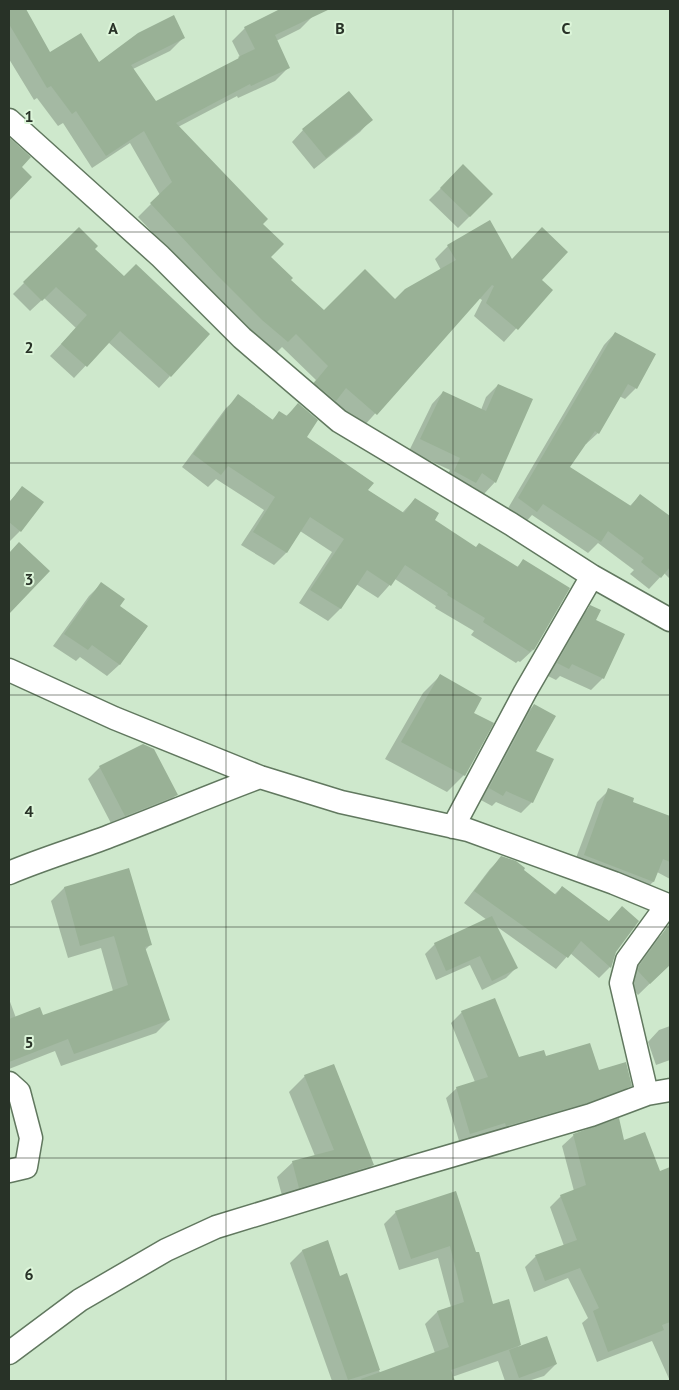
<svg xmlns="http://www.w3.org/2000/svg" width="679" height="1390" viewBox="0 0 679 1390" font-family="'PT Sans',sans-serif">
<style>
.shadow{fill:#0003}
.building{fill:#99b196}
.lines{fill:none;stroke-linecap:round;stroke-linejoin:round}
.minor-casing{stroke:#61785f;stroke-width:25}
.minor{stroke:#fff;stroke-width:22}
.grid{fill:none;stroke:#283227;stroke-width:1;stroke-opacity:0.55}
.grid-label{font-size:16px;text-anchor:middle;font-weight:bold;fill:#283227;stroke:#dcf5d9;stroke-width:4;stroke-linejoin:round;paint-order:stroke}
</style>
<rect width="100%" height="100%" fill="#cee8cc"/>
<!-- shadow -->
<path class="shadow" d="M9,9H24L50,54L98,64L183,38L170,51L133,69L155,103L235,62L240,57L232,41L245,28L283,9H310L313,16L300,29L276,41L288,68L275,81L238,98L237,96L178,127L261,224L269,257L289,280L324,312L395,301L441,270L435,259L448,246L512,261L540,280L551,290L504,342L474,316L482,300L479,298L363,427L333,401L322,413L302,396L316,380L282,347L274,355L205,289L138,217L160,195L130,143L92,168L63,123L58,126L37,98L34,100L9,59Z
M371,120L360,132L314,169L292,142L303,130Z
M9,139L29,157L20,167L30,177L9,199Z
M463,166L492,194L458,228L429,200Z
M79,228L93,249L124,277L170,376L159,388L108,342L74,378L50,356L76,328L44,298L30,311L13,294Z
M615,333L636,388L625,399L619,396L598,433L586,444H585L568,467L629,507L640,495L670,518V579L664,573L649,589L630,574L634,570L598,543L588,553L532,515L525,523L507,510L604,345Z
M498,385L495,482L484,494L472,486L463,494L443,483L450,470L409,451L432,404L443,392L481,410L486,397Z
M239,396L272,420L279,413L285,417L298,405L305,438L367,490L402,513L415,499L433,520L476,548L516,568L523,561L533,650L520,662L518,661L516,663L471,635L474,631L435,608L436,606L395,579L378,598L356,584L340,609L328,621L299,603L332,552L300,531L286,553L274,565L241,545L264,510L216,479L208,487L182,467L226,408Z
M22,488L20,531L9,542V502Z
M19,543L48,571L9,612V554Z
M101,584L118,606L147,627L119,665L107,676L80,657L76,661L53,646L89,596Z
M591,606L603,678L591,690L560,676L556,680L546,675L579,618Z
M440,676L473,713L464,775L447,792L385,759L423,693Z
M534,705L532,802L521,813L496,802L492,806L479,799L523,716Z
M100,767L176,795L164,807L113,827L88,779Z
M609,790L631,803L670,817V879L657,872L653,882L641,893L573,866L597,802Z
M502,857L522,870L554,895L562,887L615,952L610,967L599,978L570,953L556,969L496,926L516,968L506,978L482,990L470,965L436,980L425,954L435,944L487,920L464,903L490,869Z
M129,870L150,945L144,951L169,1020L156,1033L61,1066L55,1051L9,1069V999L16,1018L42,1017L113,991L101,948L68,958L51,901L64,888Z
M666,930L670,934V964L638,995L627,983L628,979L655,941Z
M462,1012L518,1059L545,1058L630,1085L619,1096L460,1144L446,1098L457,1088L475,1082L451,1023Z
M670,1026V1060L656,1065L648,1042L659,1030Z
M305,1076L373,1165L357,1180L284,1203L277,1177L293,1162L315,1156L289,1092Z
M574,1135L623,1142L659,1172L670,1168V1381L652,1341L597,1362L582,1323L588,1318L568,1278L534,1292L525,1267L536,1256L564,1246L550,1207L561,1196L574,1191L562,1146Z
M455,1192L492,1305L520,1345L516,1349L556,1364L544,1376L528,1381H505L498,1361L452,1377L453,1381H332L290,1263L302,1251L327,1242L339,1277L346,1275L380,1373L435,1353L425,1324L437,1312L451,1307L438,1258L399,1270L384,1224L396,1212Z"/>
<!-- building -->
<path class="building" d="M9,9H26L50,52L81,33L99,62L138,33L174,15L185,38L131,65L156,101L239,58L238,57L255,49L244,27L280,9H330L275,35L290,68L251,86L250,84L176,123L268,219L263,224L284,244L271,257L293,278L291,280L324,310L365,269L395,299L405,289L456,260L447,245L490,220L512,259L542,227L568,252L542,280L553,290L518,330L486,303L494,286L492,285L377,415L346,388L336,401L314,383L328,366L296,334L288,342L262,320L218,276L150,203L172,182L144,131L106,156L76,111L72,114L51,86L47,88L9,24Z
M349,91L373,120L326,158L302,129Z
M9,137L31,157L22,167L32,177L9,201Z
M463,164L493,194L470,217L440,188Z
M79,227L98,246L95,249L124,276L136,264L210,334L171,377L120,331L87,367L61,344L87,315L56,287L42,301L23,282Z
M615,332L656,354L637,389L628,384L599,434L595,431L570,467L631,506L640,494L670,516V567L661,578L641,562L644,558L608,531L601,542L543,504L537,512L518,498Z
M498,384L533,399L496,483L482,473L476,483L454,471L460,458L420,439L443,391L486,411Z
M238,394L273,420L279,411L287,416L298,403L318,420L307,437L374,483L368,490L404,513L415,498L439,513L435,520L476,547L479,543L518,567L523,559L570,588L534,650L531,649L530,652L483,622L485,618L447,595L448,593L405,565L391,586L367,570L341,609L310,590L344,539L310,517L287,553L253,532L275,497L228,466L221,475L193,454Z
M22,486L44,502L21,532L9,522V503Z
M19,542L50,571L9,614V553Z
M101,582L125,599L120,606L148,626L120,665L92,645L88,650L64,634Z
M590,605L601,610L596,620L625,634L604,679L572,664L569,669L557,663Z
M440,674L482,698L474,713L494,723L465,776L401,742Z
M534,704L556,716L536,751L554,759L533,803L506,791L503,796L489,788Z
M143,744L154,749L178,795L125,816L99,766Z
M608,788L634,798L633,802L670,816V862L663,859L654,882L584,855Z
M501,856L516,861L525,868L524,870L556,895L562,886L609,921L622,906L639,921L616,952L611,968L581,941L568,958L474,891Z
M129,868L152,945L145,947L170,1020L74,1054L68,1039L9,1062V1019L40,1007L43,1015L128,985L114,936L80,946L64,887Z
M492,916L518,968L492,981L480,956L446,971L434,943Z
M670,923V965L650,984L638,971L639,966Z
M495,998L519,1057L544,1050L546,1056L590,1043L599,1070L626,1062L632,1086L587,1103L506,1126L505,1123L470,1134L456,1087L488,1077L461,1011Z
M334,1064L374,1165L299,1188L292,1161L334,1150L304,1075Z
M619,1118L624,1140L645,1132L660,1171L670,1167V1322L662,1325L664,1330L608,1352L593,1311L599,1308L580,1268L545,1281L535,1255L577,1240L560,1195L586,1185L573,1134Z
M456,1191L476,1252H479L493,1304L509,1299L521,1345L451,1370L455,1381H362L361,1379L449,1347L437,1311L464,1302L450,1246L411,1259L395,1211Z
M328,1240L340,1276L347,1273L380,1370L348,1380L302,1250Z
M547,1336L557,1364L519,1378L509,1350Z"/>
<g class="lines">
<!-- minor casing -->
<g class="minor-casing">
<path id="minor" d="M9,120L160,256L242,338L339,421L511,524L592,576L670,620
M9,670L114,718L260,777L341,802L468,830L614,883L670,906
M453,827L525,692L592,576
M9,873C42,859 76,849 110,836C160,817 209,796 260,777
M9,1083L19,1092L31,1138L26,1167L9,1171
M647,1094L621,983L627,960L667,905
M9,1353L80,1300L166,1250L216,1227L416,1166L591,1115L647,1094L670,1090"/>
</g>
<!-- minor -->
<use href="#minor" class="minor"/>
</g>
<!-- grid -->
<path class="grid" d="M226,9V1381M453,9V1381M9,232H670M9,463H670M9,695H670M9,927H670M9,1158H670"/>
<g class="grid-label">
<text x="113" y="34">A</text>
<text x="340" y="34">B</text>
<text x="566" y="34">C</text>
<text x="29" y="122">1</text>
<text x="29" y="353">2</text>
<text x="29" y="585">3</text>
<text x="29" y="817">4</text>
<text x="29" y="1048">5</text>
<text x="29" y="1280">6</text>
</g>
<!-- border -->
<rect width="679" height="1390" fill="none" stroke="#283227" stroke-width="20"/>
</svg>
